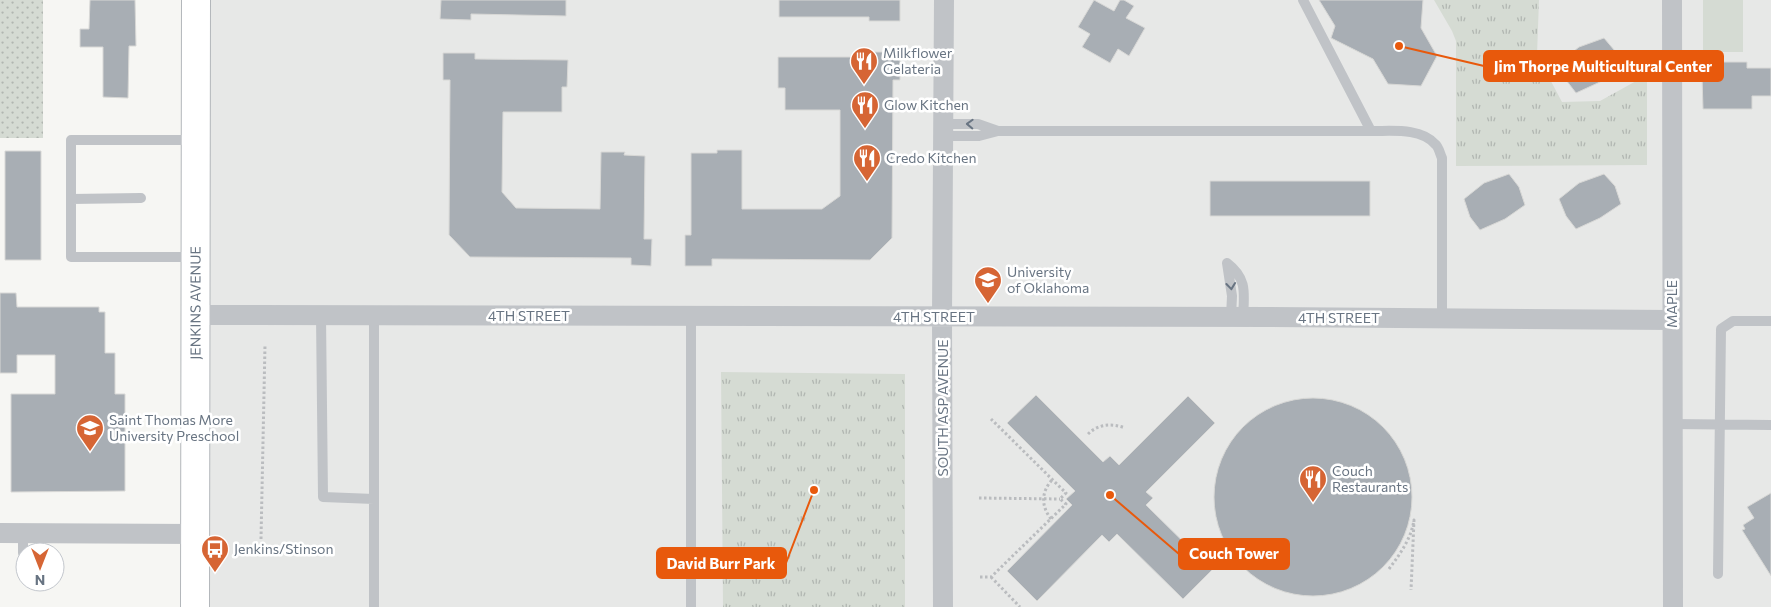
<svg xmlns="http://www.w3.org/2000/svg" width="1771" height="607" viewBox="0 0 1771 607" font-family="Commissioner,sans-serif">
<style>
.built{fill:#e7e8e7}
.grass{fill:url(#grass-tufts)}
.garden{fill:url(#garden-dots)}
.pitch{fill:#d5dbd3}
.building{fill:#a8aeb4;stroke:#d8d8d6}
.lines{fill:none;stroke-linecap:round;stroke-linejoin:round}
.secondary-casing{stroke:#b3b7bb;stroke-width:30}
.path{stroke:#babcbf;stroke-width:3;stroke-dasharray:2.5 2.5;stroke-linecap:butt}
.lane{stroke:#c0c3c7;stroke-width:10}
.street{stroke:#c0c3c7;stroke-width:20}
.secondary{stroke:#fff;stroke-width:28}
.oneway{stroke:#687482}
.labels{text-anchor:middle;stroke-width:5;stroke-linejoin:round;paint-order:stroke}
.poi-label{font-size:14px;fill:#687482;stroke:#fff;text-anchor:start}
.street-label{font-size:14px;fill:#687482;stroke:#fff}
.leader{fill:none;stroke:#e8590c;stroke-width:2}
.callout-dot{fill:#e8590c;stroke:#fff;stroke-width:2}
.callout{fill:#e8590c;stroke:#e8590c;stroke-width:2}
.callout-label{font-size:15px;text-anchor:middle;font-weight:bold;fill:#fff}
</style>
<defs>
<pattern id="grass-tufts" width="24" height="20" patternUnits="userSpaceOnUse" patternTransform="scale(1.25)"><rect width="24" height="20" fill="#d5dbd3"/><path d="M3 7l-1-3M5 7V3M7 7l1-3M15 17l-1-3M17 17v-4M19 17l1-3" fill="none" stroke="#b1b6b1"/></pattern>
<pattern id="garden-dots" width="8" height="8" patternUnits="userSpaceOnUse" patternTransform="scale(1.25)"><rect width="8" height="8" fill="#d5dbd3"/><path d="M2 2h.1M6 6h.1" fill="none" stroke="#b1b6b1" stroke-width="1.8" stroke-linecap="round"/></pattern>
</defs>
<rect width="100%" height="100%" fill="#f6f6f3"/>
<!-- built -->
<path class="built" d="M206,0H1771V607H205Z"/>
<!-- grass -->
<path class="grass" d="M1434,0H1539L1537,55L1562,102L1600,101L1647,75V165L1456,166V41L1452,31Z
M721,372L905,374V607H723Z"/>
<!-- garden -->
<path class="garden" d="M0,0H43V138H0Z"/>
<!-- pitch -->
<path class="pitch" d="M1703,0H1743V52H1703Z"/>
<!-- building -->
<path class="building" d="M90,0H135L136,46H129L128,98L103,97V47H80V29H89Z
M441,0H566V16L471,14V20L440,19Z
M779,0H900V21H869V17H779Z
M1094,0L1114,11L1120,0H1124L1134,6L1126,18L1145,28L1129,56L1118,49L1110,63L1082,47L1090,34L1078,27Z
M1319,0H1423L1421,28L1437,56L1421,86L1388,84L1373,59L1331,38L1335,26Z
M1604,38L1615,51L1621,68L1600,82L1576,93L1566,80L1559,63L1579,47Z
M864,52H900V80H893L892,238L870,260L712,259V266H685V235H691V153H717V150H742V209H822L840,196V110H785V88H778V57H864Z
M443,53H475V59L568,60L567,87H562V112H503L502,192L516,208L600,209L601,152H625L624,155L645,156L644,239H652L651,266L631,265V258L470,257L449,235L450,80H443Z
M1711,62H1747V68H1771V96H1752V109H1703L1702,76H1711Z
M5,151H41V260H5Z
M1509,174L1519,187L1525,205L1505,219L1480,230L1470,217L1464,199L1484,183Z
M1604,174L1615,186L1621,204L1600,218L1576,229L1566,216L1559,199L1579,183Z
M1210,181H1370V216H1210Z
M0,293H16L17,307H99V312H105V353H115V394H125V491L11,492V394H55V355H17V373H0Z
M1036,395L1103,462L1110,456L1119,465L1188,396L1215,423L1146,492L1153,498L1146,505L1212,570L1183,599L1117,534L1109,542L1102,535L1037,601L1007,571L1072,505L1066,499L1075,491L1007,423Z
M1214 497a99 99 0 1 1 198 0a99 99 0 1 1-198 0Z
M1771,493V576L1742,530L1745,529L1743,525L1754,518L1747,507Z"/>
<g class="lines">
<!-- secondary casing -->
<g class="secondary-casing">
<g id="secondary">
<path id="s1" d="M195,607L196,0"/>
</g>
</g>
<!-- path -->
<path class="path" d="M1088,434C1098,424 1112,423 1125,428
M979,498L1060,499
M1051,519C1041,506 1041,492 1052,480
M261,539L265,345
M1389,569C1400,554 1411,539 1414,520L1411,590
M980,577H991L1066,504L1060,499L1066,493L991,419
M991,577L1020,607"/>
<!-- lane -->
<path class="lane" d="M1303,0L1371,131
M943,124H978L998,131L979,136H943
M998,131H1374C1393,131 1421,128 1435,144C1439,147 1440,154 1442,158V319
M71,199L141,198
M194,257H71V140H195
M321,316L323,497L374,499
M1231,317L1232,296L1227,263C1248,279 1244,294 1243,318
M1672,424L1771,425
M23,534V553
M1718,574L1721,329L1733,321H1771
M374,607V316
M691,607V316"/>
<!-- street -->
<path class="street" d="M1672,0L1673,607
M196,315L1271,317L1672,320
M0,533L195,534
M943,607L942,317L944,0"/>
<!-- secondary -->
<use href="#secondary" class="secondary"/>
</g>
<!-- one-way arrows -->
<defs><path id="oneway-chevron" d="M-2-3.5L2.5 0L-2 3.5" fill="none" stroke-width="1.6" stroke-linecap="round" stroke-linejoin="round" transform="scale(1.25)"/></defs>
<g class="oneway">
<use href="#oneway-chevron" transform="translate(970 124) rotate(-178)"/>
<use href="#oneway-chevron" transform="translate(1231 286) rotate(84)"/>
</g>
<!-- icons -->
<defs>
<g id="restaurant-pin" transform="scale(1.4375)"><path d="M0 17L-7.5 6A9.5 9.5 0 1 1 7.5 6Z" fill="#d66534" stroke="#fff"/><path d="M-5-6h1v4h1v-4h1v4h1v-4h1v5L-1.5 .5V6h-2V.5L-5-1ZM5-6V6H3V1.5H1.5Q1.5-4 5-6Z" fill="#fff"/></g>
<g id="university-pin" transform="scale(1.4375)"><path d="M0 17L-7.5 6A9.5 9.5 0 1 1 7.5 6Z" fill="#d66534" stroke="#fff"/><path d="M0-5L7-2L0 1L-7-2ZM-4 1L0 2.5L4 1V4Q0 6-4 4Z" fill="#fff"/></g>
<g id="school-pin" transform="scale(1.4375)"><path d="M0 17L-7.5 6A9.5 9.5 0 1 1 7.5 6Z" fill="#d66534" stroke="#fff"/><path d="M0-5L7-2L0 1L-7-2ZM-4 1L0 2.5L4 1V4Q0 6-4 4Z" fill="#fff"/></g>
<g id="bus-pin" transform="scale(1.4375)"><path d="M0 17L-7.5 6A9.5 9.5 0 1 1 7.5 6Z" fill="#d66534" stroke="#fff"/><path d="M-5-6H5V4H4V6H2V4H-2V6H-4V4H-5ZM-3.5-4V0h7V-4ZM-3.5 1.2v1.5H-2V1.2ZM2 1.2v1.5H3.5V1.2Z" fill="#fff"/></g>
</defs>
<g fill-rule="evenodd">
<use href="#restaurant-pin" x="864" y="61"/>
<use href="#restaurant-pin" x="865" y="105"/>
<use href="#restaurant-pin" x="867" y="158"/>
<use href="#university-pin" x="988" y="280"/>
<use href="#school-pin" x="90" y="428"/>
<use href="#restaurant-pin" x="1313" y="479"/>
<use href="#bus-pin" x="215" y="549"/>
</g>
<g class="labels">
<!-- poi labels -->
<g class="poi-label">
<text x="883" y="58">Milkflower<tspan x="883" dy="16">Gelateria</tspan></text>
<text x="884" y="110">Glow Kitchen</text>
<text x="886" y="163">Credo Kitchen</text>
<text x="1007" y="277">University<tspan x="1007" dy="16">of Oklahoma</tspan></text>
<text x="109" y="425">Saint Thomas More<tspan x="109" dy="16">University Preschool</tspan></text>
<text x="1332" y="476">Couch<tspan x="1332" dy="16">Restaurants</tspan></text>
<text x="234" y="554">Jenkins/Stinson</text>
</g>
<!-- street labels -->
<g class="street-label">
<text dy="5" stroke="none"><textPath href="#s1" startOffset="304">JENKINS AVENUE</textPath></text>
<text transform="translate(1672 304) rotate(-90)" y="5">MAPLE</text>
<text x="529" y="321">4TH STREET</text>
<text x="934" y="322">4TH STREET</text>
<text x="1339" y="323">4TH STREET</text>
<text transform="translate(943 408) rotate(-90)" y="5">SOUTH ASP AVENUE</text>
</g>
</g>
<!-- callouts -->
<path class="leader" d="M1399 46L1484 66M1110 495L1179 554M814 490L786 563"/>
<g class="callout-dot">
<circle cx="1399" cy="46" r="5"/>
<circle cx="1110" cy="495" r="5"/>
<circle cx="814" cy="490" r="5"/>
</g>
<g class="callout">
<rect x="1484" y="51" width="239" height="30" rx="5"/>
<rect x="1179" y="539" width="110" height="30" rx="5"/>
<rect x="657" y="548" width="129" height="30" rx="5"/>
</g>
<g class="callout-label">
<text x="1603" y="72">Jim Thorpe Multicultural Center</text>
<text x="1234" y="559">Couch Tower</text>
<text x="721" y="569">David Burr Park</text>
</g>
<!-- north arrow -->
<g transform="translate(40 567) rotate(180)"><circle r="24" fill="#ffffff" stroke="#c3c7cd"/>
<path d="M0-4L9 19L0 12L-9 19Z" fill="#d66534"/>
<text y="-8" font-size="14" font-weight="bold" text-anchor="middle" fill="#687482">N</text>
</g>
</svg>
